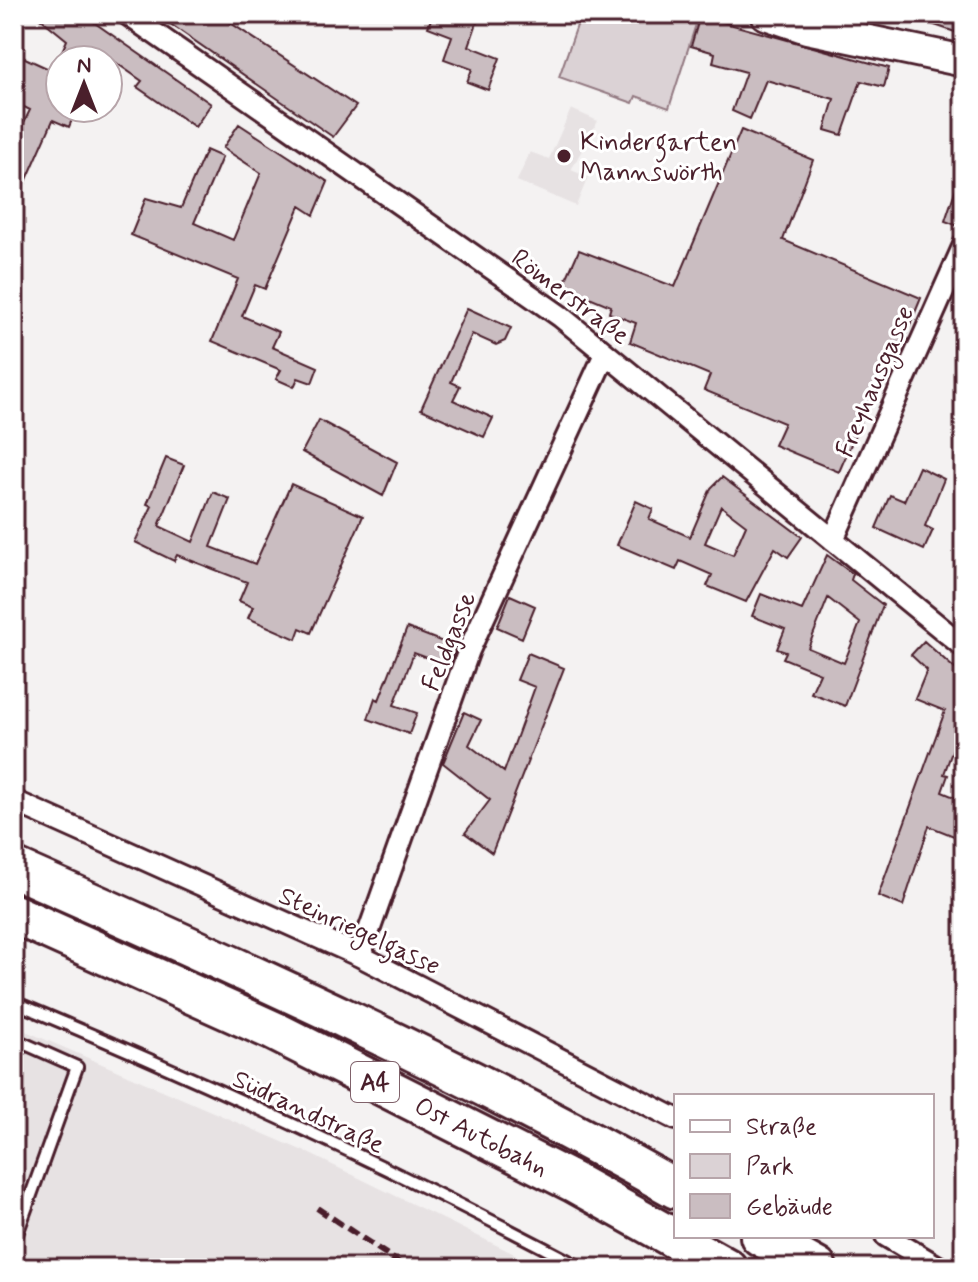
<svg xmlns="http://www.w3.org/2000/svg" width="978" height="1282" viewBox="0 0 978 1282" font-family="Mynerve,sans-serif">
<style>
.built{fill:#e7e2e3}
.green{fill:#dbd2d5;stroke:#927880;stroke-width:2}
.building{fill:#cabdc1;stroke:#4a1f2b;stroke-width:2;fill-rule:evenodd}
.lines{fill:none;stroke-linecap:round;stroke-linejoin:round}
.lane-casing{stroke:#4a1f2b;stroke-width:16}
.street-casing{stroke:#4a1f2b;stroke-width:26}
.secondary-casing{stroke:#4a1f2b;stroke-width:36}
.highway-casing{stroke:#4a1f2b;stroke-width:44}
.lane{stroke:#fff;stroke-width:10}
.street{stroke:#fff;stroke-width:20}
.secondary{stroke:#fff;stroke-width:30}
.highway{stroke:#fff;stroke-width:38}
.rail{stroke:#4a1f2b;stroke-width:6;stroke-dasharray:12 6;stroke-linecap:butt}
.poi-dot{fill:#4a1f2b;stroke:#fff;stroke-width:3}
.labels{text-anchor:middle;stroke-width:6;stroke-linejoin:round;paint-order:stroke}
.shield{fill:#fff;stroke:#80626b;stroke-width:2}
.shield-label{font-size:24px;font-weight:bold;fill:#4a1f2b}
.poi-label{font-size:26px;fill:#4a1f2b;stroke:#fff;text-anchor:start}
.street-label{font-size:26px;fill:#4a1f2b;stroke:#fff}
</style>
<rect width="100%" height="100%" fill="#f4f2f2"/>
<filter id="ink" filterUnits="userSpaceOnUse"><feTurbulence type="fractalNoise" baseFrequency=".0125" numOctaves="2"/><feDisplacementMap in="SourceGraphic" scale="16" xChannelSelector="R" yChannelSelector="G"/><feConvolveMatrix kernelMatrix="1 2 1 2 8 2 1 2 1" color-interpolation-filters="sRGB"/></filter>
<g filter="url(#ink)">
<!-- built -->
<path class="built" d="M571,109L598,121L571,170L588,177L576,206L517,181L530,152L549,159Z
M14,1026L308,1153L543,1268H14Z"/>
<!-- green -->
<path class="green" d="M581,14H678L697,21L669,108L636,96L633,103L559,77Z"/>
<!-- building -->
<path class="building" d="M35,14H82L211,104L195,127L137,87L142,81L112,60H58L67,40Z
M156,14H217L356,106L333,137Z
M433,14H480L469,46L500,58L488,90L467,82L472,69L444,59L452,36L428,27Z
M911,14H964V35L911,17Z
M700,16L889,68L884,87L861,81L842,135L825,130L834,99L766,80L750,119L732,111L746,72L713,63L715,53L691,46Z
M14,53L60,74V108H77L69,127L53,120L14,209V143L30,110L14,102Z
M239,124L328,182L314,215L300,206L265,289L255,285L242,316L279,332L272,347L318,367L312,383L298,378L294,387L276,379L281,370L212,341L238,279L131,235L146,198L181,208L206,150L222,157L194,223L233,240L261,173L223,148Z
M741,130L813,160L783,240L921,298L896,359L889,356L839,472L774,445L784,423L704,390L710,375L630,342L636,323L609,313L611,306L563,286L579,250L675,287Z
M961,173L964,174V228L945,221Z
M467,308L511,328L505,341L496,345L472,334L451,382L460,386L453,400L493,418L484,437L421,409Z
M319,420L397,462L383,496L302,452Z
M166,458L184,465L159,526L193,542L213,492L230,499L211,547L255,564L291,484L363,516L311,633L300,628L296,639L248,618L253,607L239,601L247,582L177,555L174,561L135,542L152,506L147,504Z
M919,467L944,479L925,526L933,530L924,550L876,528L890,495L904,501Z
M722,477L802,537L788,557L775,548L746,602L707,586L712,575L680,561L676,570L617,545L636,501L653,509L649,519L690,537L711,488ZM721,506L746,525L733,555L705,543Z
M827,555L853,574L851,580L883,605L845,706L811,693L820,673L783,658L786,652L777,649L785,629L752,616L761,594L802,610ZM828,598L860,623L844,663L808,648Z
M510,595L535,606L522,638L497,627Z
M407,628L456,647L449,666L414,653L394,705L417,713L409,734L368,719L375,698L379,700Z
M924,641L964,677V718L944,774L948,775L942,792L964,801V840L929,826L903,906L878,896L945,711L915,699L927,670L911,655Z
M528,653L564,668L492,853L465,833L490,800L443,763L464,712L481,720L469,745L504,772L535,687L517,680Z"/>
<g class="lines">
<!-- lane casing -->
<g class="lane-casing">
<path id="lane" d="M841,33L847,14
M14,1002C206,1082 398,1170 582,1268
M14,1039L77,1067L17,1234L14,1233"/>
</g>
<!-- street casing -->
<g class="street-casing">
<path id="street" d="M127,14L560,316L964,647
M833,540L964,245
M14,801L360,956L676,1119
M360,956L469,650L605,354
M886,1236L940,1268"/>
</g>
<!-- secondary casing -->
<g class="secondary-casing">
<path id="secondary" d="M766,14L807,28L964,61"/>
</g>
<!-- highway casing -->
<g class="highway-casing">
<g id="highway">
<path d="M14,868C238,967 462,1068 676,1189"/>
<path id="s1" d="M14,914L274,1031L573,1182L727,1268"/>
<path d="M760,1236L817,1268"/>
</g>
</g>
<!-- lane -->
<use href="#lane" class="lane"/>
<!-- street -->
<use href="#street" class="street"/>
<!-- secondary -->
<use href="#secondary" class="secondary"/>
<!-- highway -->
<use href="#highway" class="highway"/>
<!-- rail -->
<path class="rail" d="M317,1208L407,1268"/>
</g>
</g>
<!-- markers -->
<circle class="poi-dot" cx="564" cy="156" r="8"/>
<g class="labels">
<!-- shield labels -->
<rect class="shield" x="351" y="1062" width="48" height="40" rx="6"/>
<g class="shield-label">
<text x="375" y="1090">A4</text>
</g>
<!-- poi labels -->
<g class="poi-label">
<text x="580" y="150">Kindergarten<tspan x="580" dy="30">Mannswörth</tspan></text>
</g>
<!-- street labels -->
<g class="street-label">
<text transform="translate(571 296) rotate(37)" y="9">Römerstraße</text>
<text transform="translate(874 381) rotate(-67)" y="9">Freyhausgasse</text>
<text transform="translate(448 641) rotate(-68)" y="9">Feldgasse</text>
<text transform="translate(360 930) rotate(25)" y="9">Steinriegelgasse</text>
<text transform="translate(309 1111) rotate(25)" y="9">Südrandstraße</text>
<text dy="9" stroke="none"><textPath href="#s1" startOffset="518">Ost Autobahn</textPath></text>
</g>
</g>
<!-- margin -->
<rect width="978" height="1282" fill="none" stroke="#fff" stroke-width="48"/>
<rect x="24" y="24" width="930" height="1234" fill="none" stroke="#4a1f2b" stroke-width="3" filter="url(#ink)"/>
<!-- legend -->
<rect x="674" y="1094" width="260" height="144" fill="#ffffff" stroke="#b7a5aa" stroke-width="2"/>
<rect x="690" y="1120" width="40" height="12" fill="#ffffff" stroke="#b7a5aa" stroke-width="2"/>
<text x="746" y="1134" font-size="24" fill="#4a1f2b">Straße</text>
<rect x="690" y="1154" width="40" height="24" fill="#dbd2d5" stroke="#b7a5aa" stroke-width="2"/>
<text x="746" y="1174" font-size="24" fill="#4a1f2b">Park</text>
<rect x="690" y="1194" width="40" height="24" fill="#cabdc1" stroke="#b7a5aa" stroke-width="2"/>
<text x="746" y="1214" font-size="24" fill="#4a1f2b">Gebäude</text>
<!-- north arrow -->
<g transform="translate(84 84)"><circle r="38" fill="#ffffff" stroke="#b7a5aa" stroke-width="2"/>
<path d="M0-6L14 30L0 20L-14 30Z" fill="#4a1f2b"/>
<text y="-12" font-size="22" font-weight="bold" text-anchor="middle" fill="#4a1f2b">N</text>
</g>
</svg>
